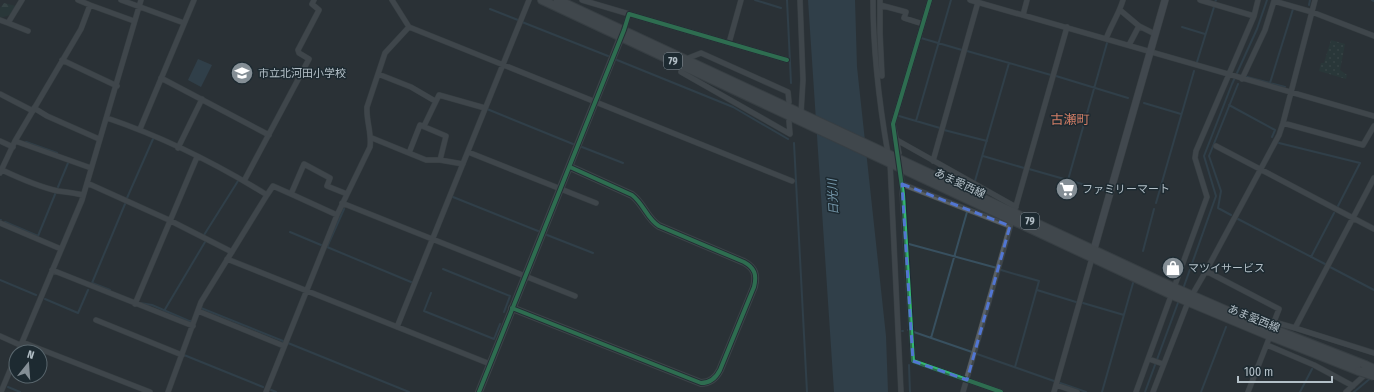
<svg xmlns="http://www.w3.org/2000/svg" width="1374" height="392" viewBox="0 0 1374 392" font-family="'Fira Sans Condensed','Noto Sans JP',sans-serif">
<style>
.forest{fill:url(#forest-firs)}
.park{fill:url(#park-dots)}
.water{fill:#38505f}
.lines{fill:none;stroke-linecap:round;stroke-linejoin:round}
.stream{stroke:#38505f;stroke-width:2}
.street-casing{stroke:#484e51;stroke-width:6}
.secondary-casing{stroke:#484e51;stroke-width:8}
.primary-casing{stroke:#484f53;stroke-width:10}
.street{stroke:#596065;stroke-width:5}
.secondary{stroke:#5e646a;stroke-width:7}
.primary{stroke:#5c6266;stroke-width:8}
.primary-bridge-casing{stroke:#484f53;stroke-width:10;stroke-linecap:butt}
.primary-bridge{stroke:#5c6266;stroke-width:8}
.cycleway-casing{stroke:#1d2a31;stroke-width:6}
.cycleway{stroke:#33b770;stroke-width:4}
.marked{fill:none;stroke:#5276d2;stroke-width:3;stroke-dasharray:8 5;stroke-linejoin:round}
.labels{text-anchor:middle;stroke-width:3;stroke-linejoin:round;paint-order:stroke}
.shield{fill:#1d2a31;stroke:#87939b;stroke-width:1}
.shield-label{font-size:10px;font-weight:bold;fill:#b4c0c8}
.poi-label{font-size:11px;fill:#b4c0c8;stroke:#1d2a31;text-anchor:start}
.street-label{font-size:11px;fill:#b4c0c8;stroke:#1d2a31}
.water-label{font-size:12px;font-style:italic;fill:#7597aa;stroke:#1d2a31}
.quarter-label{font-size:13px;fill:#d17d65;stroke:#1d2a31}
</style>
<defs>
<pattern id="forest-firs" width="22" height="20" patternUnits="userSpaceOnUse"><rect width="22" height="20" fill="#293f3c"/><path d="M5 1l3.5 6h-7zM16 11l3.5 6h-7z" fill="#465957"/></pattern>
<pattern id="park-dots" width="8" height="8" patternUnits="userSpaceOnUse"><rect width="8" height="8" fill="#293f3c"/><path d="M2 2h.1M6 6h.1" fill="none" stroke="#465957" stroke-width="1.8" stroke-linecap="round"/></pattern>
</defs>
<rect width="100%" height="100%" fill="#2a3236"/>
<!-- forest -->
<path class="forest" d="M4,3L16,6L10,15L0,18V8Z"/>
<!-- park -->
<path class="park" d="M1331,40L1345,44L1340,70L1347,75L1346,79L1319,71L1321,63H1324Z"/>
<!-- water -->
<path class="water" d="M808,0H855L857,67L886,336L888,392H834Z
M198,59L212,65L201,87L188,80Z"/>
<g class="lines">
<!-- stream -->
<path class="stream" d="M755,0L781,8
M787,0L791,83
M1372,0L1374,1
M1215,2L1216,0
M1309,5L1310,0
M490,9L518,20
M522,22L608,56
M1182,27L1205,34
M921,38L962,50
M967,51L1051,75
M617,60L733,107L788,139
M1197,62L1214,7
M1056,76L1128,98
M1247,77L1285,87
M1270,83L1293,9
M1144,103L1181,114
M1229,105L1275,130L1272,137
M487,109L573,144
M899,116L940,128
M916,121L951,0
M944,130L987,141
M26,142L57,153
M794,143L807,392
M1279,143L1360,163L1338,206
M582,147L623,163
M983,156L1024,168
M1029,169L1103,190
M1068,180L1107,43
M975,181L1009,63
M58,187L68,163
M453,197L538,231
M127,198L153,139
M1156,203L1194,71
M344,209L327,247L411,282
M1231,215L1218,208L1221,191L1209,156L1238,84
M1238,219L1325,264
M0,220H1
M5,222L38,236L56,192
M290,232L321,245
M204,235L238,181
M547,235L593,253
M909,244L997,268
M1143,251L1154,209
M1311,257L1334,213
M1330,267L1374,290
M443,269L510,296L504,312
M1001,270L1039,281L1015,367
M0,280L36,295
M1183,289L1216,196L1204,156L1232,84L1257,29L1267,0
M110,290L92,283L125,204
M1037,290L1076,302
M431,293L424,311L494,339L500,324
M45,299L78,313L88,290
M140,303L152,305L189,321H191
M1083,303L1124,315
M201,308L283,341
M164,311L205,242
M908,330L972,352
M902,331H903
M931,338L967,212
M288,343L409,392
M977,354L1054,381
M183,357L184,355L263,387
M909,365L910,392
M1060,383L1086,392
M8,387L20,392
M271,390L276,392
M1102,392L1133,283
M1145,392L1179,300
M1201,392L1226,327
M1300,392L1312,369
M1354,392L1372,377"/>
<!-- street casing -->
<g class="street-casing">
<path id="street" d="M78,0L90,5
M121,0L184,23
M392,0L409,27L792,181
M582,0L629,14
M800,0L803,80L801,113
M873,0C873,52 879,102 888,154
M880,0V33L882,76
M970,0L1374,116
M1200,0L1254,16
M880,5L906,12L904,18L923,24
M1120,10L1139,26L1155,34
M1023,15L1027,0
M0,20L8,23L22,0
M8,23L28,31
M624,30L629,14L787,60
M1106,39C1111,25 1119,14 1123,0
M729,43L741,0
M1129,45L1139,26
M686,59L701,53L788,92L789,102
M62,60L117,86
M683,66L681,72L790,134L789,121
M378,74L411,87L435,101
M161,78L269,135
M1242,79L1265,30L1274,1L1312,12L1374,36
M0,94L33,111
M34,108L47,116L99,139
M107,118C163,137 217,164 267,195L201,302L168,392
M1283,123L1363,145L1374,126
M424,126L439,95L485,108
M140,129L194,0
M372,138L426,160H440L463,164
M895,139L1016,207
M0,141L13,147
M15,141L91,168
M1216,146L1374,229
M178,148L202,99
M468,152L596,203
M409,153L420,125L446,136L440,160
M899,153L893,124L930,0
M933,161L978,2
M890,162L901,392
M2,170C19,178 39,187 58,191C67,192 75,193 83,195
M0,173L15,141L81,29L90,5L134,21
M901,174L913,361L1001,392
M244,181L309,59L299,53L298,50L319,10L312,4L314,0
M87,183L169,220L232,252
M902,184L1010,226
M267,195L273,186L291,194
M342,203L575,296
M1014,213L1067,27
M337,215L291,194L304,164L330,178L327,186L347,194
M0,223L61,249
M227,259L490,364
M52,270L193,326
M1206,271L1279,309L1274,322
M135,304L197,157
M198,311L284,346
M96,320L182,355
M397,327L529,0
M1295,328L1374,353
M1272,329L1274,322L1295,328L1374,178
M0,336L20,345
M22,342L150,392
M1267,345L1314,365L1353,386
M18,352L82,200L141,0
M1149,359L1163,364
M1056,385L1077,392
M1,392L16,356
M266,392L337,215L370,147C372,133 366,121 367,107L385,53L409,27
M963,392L1012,220
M1054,392L1092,258
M1136,392L1207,197L1195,158L1196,151L1254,16L1258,0
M1153,392L1188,302L1206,271L1279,135L1283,123L1315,0
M1248,392L1270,336
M1346,392L1367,373"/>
</g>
<!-- secondary casing -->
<g class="secondary-casing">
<path id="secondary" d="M1092,256L1165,0
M512,308L701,383C710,383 716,378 720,370L754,287C757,275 755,268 744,262L659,226C647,219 644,204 632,195L570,167
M479,392L623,32"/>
</g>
<!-- primary casing -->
<g class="primary-casing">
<path id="primary" d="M542,0L1172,295L1270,336L1359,371
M558,0L1175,288L1230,312L1365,365"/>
</g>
<!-- street -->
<use href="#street" class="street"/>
<!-- secondary -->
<use href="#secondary" class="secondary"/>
<!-- primary -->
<use href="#primary" class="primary"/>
<!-- primary-bridge casing -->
<g class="primary-bridge-casing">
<path id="primary-bridge" d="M1365,365L1374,369
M1359,371L1374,376"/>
</g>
<!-- primary-bridge -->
<use href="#primary-bridge" class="primary-bridge"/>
<!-- cycleway casing -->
<g class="cycleway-casing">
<path id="cycleway" d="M930,0L893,124L903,194L913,361L1001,392
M512,308L701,383C710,383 716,378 720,370L754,287C757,275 755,268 744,262L659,226C647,219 644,204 632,195L570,167
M479,392L624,30L629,14L787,60"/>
</g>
<!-- cycleway -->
<use href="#cycleway" class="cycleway"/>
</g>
<!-- marked area -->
<path d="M0 0H1374V392H0ZM902,184L1010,226L967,380L913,361Z" fill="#2a3236" fill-opacity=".55" fill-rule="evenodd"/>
<path class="marked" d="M902,184L1010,226L967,380L913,361Z"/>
<!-- icons -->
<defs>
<g id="school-disc" transform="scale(1.15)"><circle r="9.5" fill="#848e95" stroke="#1d2a31"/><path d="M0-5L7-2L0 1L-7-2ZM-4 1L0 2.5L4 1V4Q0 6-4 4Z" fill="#fff"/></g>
<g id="supermarket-disc" transform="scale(1.15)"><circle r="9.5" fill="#848e95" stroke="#1d2a31"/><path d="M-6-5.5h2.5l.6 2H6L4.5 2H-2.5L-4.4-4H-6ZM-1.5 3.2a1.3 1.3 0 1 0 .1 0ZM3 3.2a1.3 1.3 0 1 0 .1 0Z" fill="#fff"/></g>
<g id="shop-disc" transform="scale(1.15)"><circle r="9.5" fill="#848e95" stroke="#1d2a31"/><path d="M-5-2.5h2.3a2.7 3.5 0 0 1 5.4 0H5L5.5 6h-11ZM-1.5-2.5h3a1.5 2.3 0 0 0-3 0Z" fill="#fff"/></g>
</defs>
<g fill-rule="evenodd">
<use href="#school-disc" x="242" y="73"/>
<use href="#supermarket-disc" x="1067" y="189"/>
<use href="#shop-disc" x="1173" y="268"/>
</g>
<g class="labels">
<!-- shield labels -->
<g class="shield">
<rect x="664" y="53" width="18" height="16" rx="3"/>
<rect x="1021" y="213" width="18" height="16" rx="3"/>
</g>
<g class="shield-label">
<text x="673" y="65">79</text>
<text x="1030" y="225">79</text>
</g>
<!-- poi labels -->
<g class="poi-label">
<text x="258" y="77">市立北河田小学校</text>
<text x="1082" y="193">ファミリーマート</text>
<text x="1188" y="272">マツイサービス</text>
</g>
<!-- street labels -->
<g class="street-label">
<text transform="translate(960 183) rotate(25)" y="4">あま愛西線</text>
<text transform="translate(1254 318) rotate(22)" y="4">あま愛西線</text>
</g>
<!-- water labels -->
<g class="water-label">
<text transform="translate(833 197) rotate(-93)" y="4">日光川</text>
</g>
<!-- quarter labels -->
<g class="quarter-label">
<text x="1070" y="124">古瀬町</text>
</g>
</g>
<!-- north arrow -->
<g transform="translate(28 364) rotate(17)"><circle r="19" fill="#1d2a31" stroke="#59666d"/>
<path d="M0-3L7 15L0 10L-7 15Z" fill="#848e95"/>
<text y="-6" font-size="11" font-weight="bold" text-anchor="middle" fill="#b4c0c8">N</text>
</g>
<!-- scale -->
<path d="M1238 376v6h94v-6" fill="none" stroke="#b4c0c8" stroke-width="2"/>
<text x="1244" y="376" font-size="12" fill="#b4c0c8" stroke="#1d2a31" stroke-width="3" paint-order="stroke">100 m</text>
</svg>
